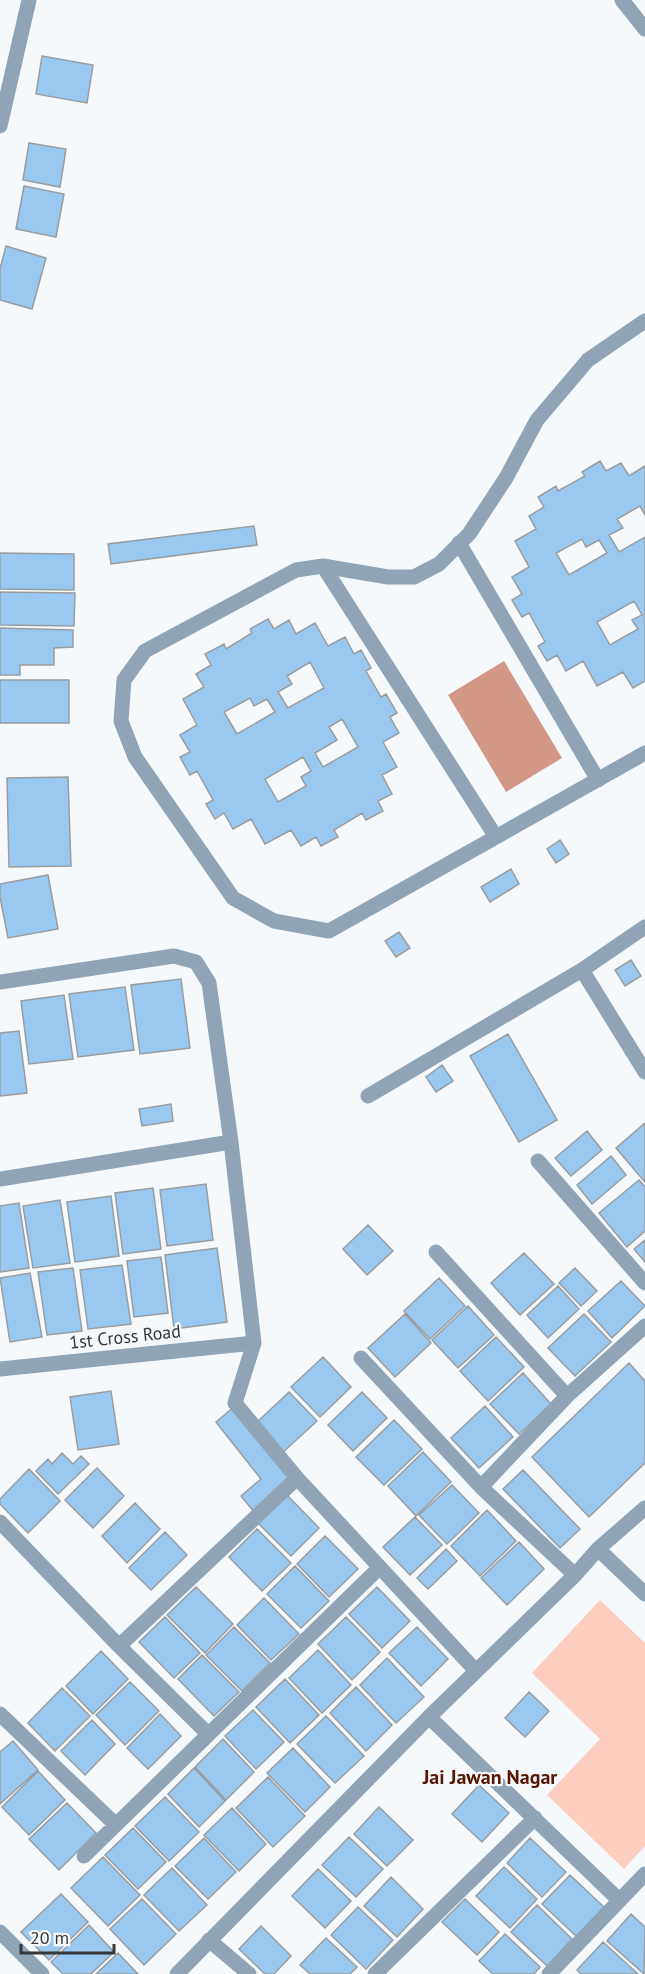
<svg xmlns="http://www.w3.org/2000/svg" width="645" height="1974" viewBox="0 0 645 1974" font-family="'PT Sans',sans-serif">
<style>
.green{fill:#fdcebf}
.water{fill:#d29785}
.building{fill:#99c9f1;stroke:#9a9d9f;stroke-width:1.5;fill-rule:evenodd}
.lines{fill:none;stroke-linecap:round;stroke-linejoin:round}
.minor{stroke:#90a4b5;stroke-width:15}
.labels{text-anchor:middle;stroke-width:4.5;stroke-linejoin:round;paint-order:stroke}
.street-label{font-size:18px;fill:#363738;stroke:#f6f9fc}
.neighbourhood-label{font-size:20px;font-weight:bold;fill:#561601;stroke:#f6f9fc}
</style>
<rect width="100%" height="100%" fill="#f6f9fc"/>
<!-- green -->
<path class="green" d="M600,1600L645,1643V1846L624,1869L547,1795L600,1739L532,1673Z"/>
<!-- water -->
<path class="water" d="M504,661L562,758L506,792L448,695Z"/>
<!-- building -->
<path class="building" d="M42,56L93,65L87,103L36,94Z
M29,143L66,149L60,187L23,180Z
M24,186L64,194L56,237L16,229Z
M6,246L46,258L32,309L0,300V269Z
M600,461L606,471L621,463L629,476L645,466V515L640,506L617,519L623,528L609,535L619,552L645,537V681L633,688L623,672L597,686L583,661L566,671L557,655L547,661L538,646L545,642L529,613L522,617L512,600L522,594L512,577L529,567L515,541L536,529L529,516L544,507L538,497L556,486L558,491L585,476L582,472ZM582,539L586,547L599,540L607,553L569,575L556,553ZM634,601L642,615L632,620L638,629L610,645L597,622Z
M254,526L257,545L111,564L108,544Z
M0,553L74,554V590L0,589Z
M0,592L75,593L74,626L0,625Z
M268,619L274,629L289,620L296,634L315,623L328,646L345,637L354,654L361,650L371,668L366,671L381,697L386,694L397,713L390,717L399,733L383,742L397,767L382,775L392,794L378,801L383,811L366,820L362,813L334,830L338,837L321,846L316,837L301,846L291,830L265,844L251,819L233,829L224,813L215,819L206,804L213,800L197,771L190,775L180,757L190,752L180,735L197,725L183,699L204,687L196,674L211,665L205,654L224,644L226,649L252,633L250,629ZM310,662L324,688L288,708L278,692L292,684L287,676ZM250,698L254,706L267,699L275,712L237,734L224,712ZM342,719L358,747L323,767L315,753L337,740L329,727ZM303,757L311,771L301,777L306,786L278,802L265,779Z
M0,628L73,630V647L54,648V665H20V675H0Z
M0,680H69V723H0Z
M68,777L71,866L9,867L7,778Z
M560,840L569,854L556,863L547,849Z
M511,869L519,884L490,902L481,887Z
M48,875L58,929L8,938L0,897V884Z
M399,932L410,948L396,957L385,941Z
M631,960L641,976L625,986L615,970Z
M181,979L190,1048L140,1054L131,985Z
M125,987L134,1050L78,1057L69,994Z
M64,995L73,1059L29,1064L21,1001Z
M19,1031L27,1093L0,1096V1033Z
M508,1034L557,1120L519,1142L470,1056Z
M442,1065L453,1081L436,1092L426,1077Z
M171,1104L173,1121L142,1126L139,1109Z
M645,1123V1182L616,1148Z
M587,1131L602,1150L571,1176L555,1158Z
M611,1156L626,1175L592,1204L577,1185Z
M639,1180L645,1187V1231L627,1247L599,1213Z
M206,1184L213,1240L167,1246L160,1190Z
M153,1188L161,1249L123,1254L115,1193Z
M111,1196L119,1256L75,1262L67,1202Z
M60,1200L70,1263L33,1268L23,1206Z
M19,1203L29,1268L0,1272V1206Z
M368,1225L393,1251L367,1275L343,1249Z
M645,1240V1262L634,1249Z
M217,1248L227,1322L174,1329L165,1255Z
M524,1253L554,1284L520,1315L491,1283Z
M161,1257L168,1313L134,1317L127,1261Z
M122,1265L131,1324L88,1329L80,1270Z
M73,1268L82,1331L47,1335L38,1272Z
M575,1268L597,1291L581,1306L559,1283Z
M30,1273L42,1337L10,1342L0,1278Z
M439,1278L465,1306L430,1339L404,1311Z
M621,1281L645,1306L612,1338L588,1311Z
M558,1286L579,1309L548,1338L527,1315Z
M468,1306L494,1335L458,1368L432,1340Z
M405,1314L431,1343L395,1377L368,1348Z
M584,1314L611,1342L575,1376L548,1348Z
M496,1337L524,1367L488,1401L460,1371Z
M323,1357L351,1387L320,1417L291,1387Z
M629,1363L645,1381V1463L589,1517L532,1457Z
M523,1373L551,1404L519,1434L490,1404Z
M111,1391L119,1444L78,1450L70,1397Z
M289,1392L317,1421L281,1454L254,1425Z
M362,1392L387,1418L353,1451L328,1425Z
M235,1406L292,1477L255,1513L241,1496L261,1479L216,1422Z
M485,1406L513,1437L479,1468L451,1438Z
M394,1420L422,1449L384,1485L356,1457Z
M423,1452L451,1482L416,1516L388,1486Z
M62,1453L73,1464L81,1456L89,1464L58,1494L36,1471L48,1459L52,1464Z
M97,1468L124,1496L93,1528L65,1500Z
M29,1469L60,1501L28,1533L0,1504V1499Z
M523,1470L580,1529L560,1548L503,1489Z
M452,1485L479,1513L447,1544L419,1515Z
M287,1495L319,1528L291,1556L258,1523Z
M135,1503L160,1529L127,1563L102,1536Z
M487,1510L516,1541L480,1576L451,1546Z
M415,1517L442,1545L410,1575L383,1547Z
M257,1529L291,1563L262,1591L229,1557Z
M165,1532L187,1555L151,1590L129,1568Z
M325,1536L358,1569L329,1597L297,1564Z
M519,1542L544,1569L507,1605L481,1578Z
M446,1549L457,1561L428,1589L417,1578Z
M295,1566L329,1601L301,1628L267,1594Z
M196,1587L233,1624L205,1653L167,1615Z
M377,1587L410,1621L382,1648L349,1614Z
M264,1598L299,1634L271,1660L237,1625Z
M165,1617L200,1653L174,1678L139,1642Z
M346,1617L380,1652L352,1680L318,1644Z
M234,1627L270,1663L242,1691L206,1655Z
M417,1627L448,1659L421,1686L389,1653Z
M318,1650L351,1685L322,1713L289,1678Z
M101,1651L128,1679L93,1714L66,1686Z
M202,1655L239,1692L214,1716L178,1679Z
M387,1658L424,1697L396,1723L360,1685Z
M285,1679L319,1715L290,1743L256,1707Z
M130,1682L159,1711L125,1745L96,1715Z
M356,1687L392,1725L366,1751L330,1713Z
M62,1688L90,1716L55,1751L28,1723Z
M529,1692L549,1711L525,1737L505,1718Z
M253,1710L284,1742L256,1769L225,1736Z
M160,1714L181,1736L148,1769L127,1748Z
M326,1716L364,1756L335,1783L297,1744Z
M92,1720L115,1744L85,1775L61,1751Z
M223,1739L254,1772L226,1800L195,1767Z
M13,1741L38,1770L0,1804V1752Z
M293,1748L330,1787L305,1812L267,1773Z
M194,1768L225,1801L199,1827L168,1794Z
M38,1771L65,1800L29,1835L2,1807Z
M268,1777L305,1816L273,1847L236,1808Z
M479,1785L509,1813L482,1842L452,1814Z
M165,1797L199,1832L169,1861L135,1826Z
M67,1803L96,1833L59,1870L29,1839Z
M379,1807L413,1840L387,1866L354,1834Z
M232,1808L266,1844L239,1871L204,1835Z
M133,1828L166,1862L138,1889L105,1855Z
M349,1837L383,1869L356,1897L322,1865Z
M204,1838L236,1872L208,1899L175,1866Z
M530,1838L566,1872L542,1897L507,1863Z
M103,1857L140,1895L108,1926L71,1888Z
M504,1867L537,1899L510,1928L476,1896Z
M172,1868L207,1905L179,1931L144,1895Z
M318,1869L351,1901L325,1928L292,1896Z
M570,1875L605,1908L577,1937L542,1904Z
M391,1877L423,1909L397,1937L364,1906Z
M61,1894L88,1922L49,1960L21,1932Z
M142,1899L176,1934L144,1965L110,1929Z
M465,1899L499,1932L477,1955L442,1922Z
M537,1905L572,1939L547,1966L511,1932Z
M358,1907L393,1940L366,1969L331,1935Z
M631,1914L645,1927L644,1974L607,1941Z
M89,1925L114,1952L91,1974H63L51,1962Z
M261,1926L291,1956L274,1974H265L239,1949Z
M505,1934L540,1967L534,1974H493L479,1961Z
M326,1938L357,1967L350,1974H310L300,1965Z
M603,1942L638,1974H581L577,1970Z
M118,1953L138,1974H96Z"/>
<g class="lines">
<!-- minor -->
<path class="minor" d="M622,0L645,29
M0,126L29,0
M645,321L588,360L537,420L506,478L469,534L439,564L414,577H388L323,566L296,570L145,651L124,680L121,721L135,757L233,898L274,921L329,931L645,753
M459,543L598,780
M323,566L496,837
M582,970L645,1072
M0,982L174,956L196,962L209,983L231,1142L254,1343L235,1403L297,1478L476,1671
M368,1096L582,970L645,927
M538,1161L645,1283
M0,1179L231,1142
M436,1252L567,1396L481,1487
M361,1358L481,1487L575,1575
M0,1369L254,1343
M567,1396L645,1326
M0,1522L119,1646L297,1478
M598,1549L645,1594
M119,1646L208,1734
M0,1714L116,1825
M429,1717L619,1900
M84,1856L379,1568
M0,1932L42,1974
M209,1940L249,1974
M177,1974L429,1717L575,1575L598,1549L645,1508
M375,1974L535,1818
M549,1974L645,1874"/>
</g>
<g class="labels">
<!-- street labels -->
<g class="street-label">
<text transform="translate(125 1337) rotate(-6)" y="6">1st Cross Road</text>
</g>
<!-- neighbourhood labels -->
<g class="neighbourhood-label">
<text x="490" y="1784">Jai Jawan Nagar</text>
</g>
</g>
<!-- scale -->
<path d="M21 1944v9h93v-9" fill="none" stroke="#363738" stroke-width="3"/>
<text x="30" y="1944" font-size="18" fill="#363738" stroke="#f6f9fc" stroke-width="4.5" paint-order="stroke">20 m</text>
</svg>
